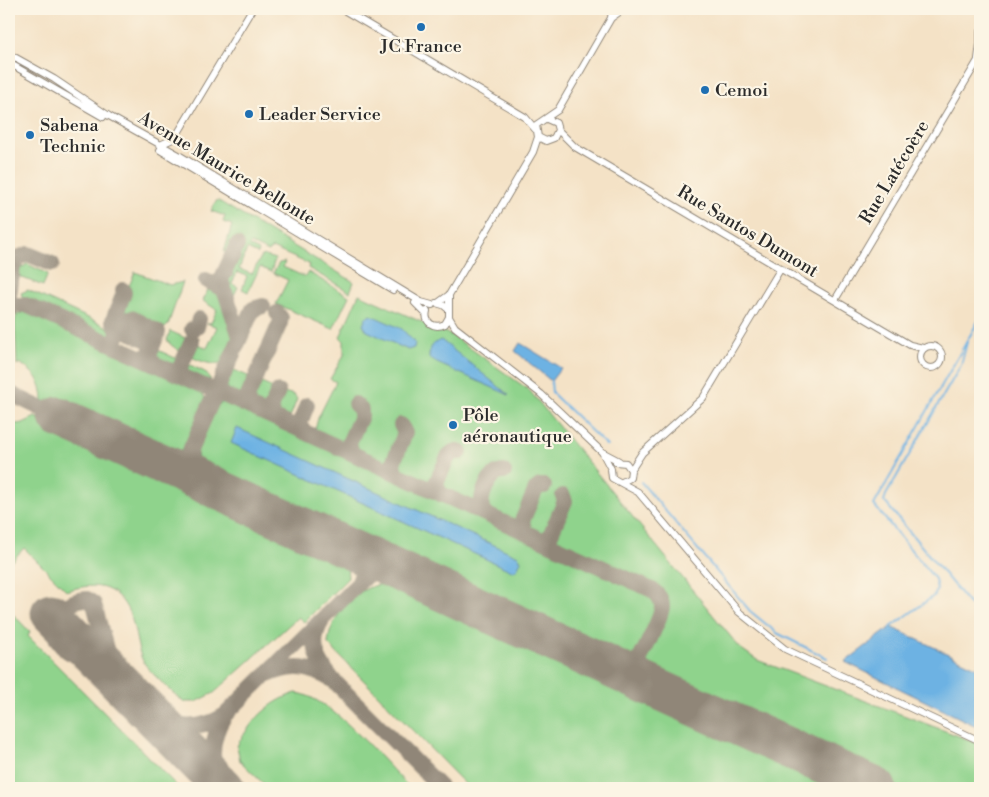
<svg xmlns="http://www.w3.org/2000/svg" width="989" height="797" viewBox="0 0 989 797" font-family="'Libre Bodoni',serif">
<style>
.green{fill:#8fd38c;stroke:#5d7f5c}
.water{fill:#6db2e3;stroke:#4c6e87}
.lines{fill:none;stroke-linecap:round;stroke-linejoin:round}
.stream{stroke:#6db2e3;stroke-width:2}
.taxiway{stroke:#908678;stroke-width:16}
.runway{stroke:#908678;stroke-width:41}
.minor-casing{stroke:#908678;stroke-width:8}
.minor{stroke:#fff;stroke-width:6}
.poi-dot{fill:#1f6fb2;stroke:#fcf5e5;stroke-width:2}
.labels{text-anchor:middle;stroke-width:4.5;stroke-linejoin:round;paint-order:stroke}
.poi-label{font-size:18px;fill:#2b2b2b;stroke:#fcf5e5;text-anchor:start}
.street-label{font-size:18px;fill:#2b2b2b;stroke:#fcf5e5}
</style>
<rect width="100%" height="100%" fill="#fcf5e5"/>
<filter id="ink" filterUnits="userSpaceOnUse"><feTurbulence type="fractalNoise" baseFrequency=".02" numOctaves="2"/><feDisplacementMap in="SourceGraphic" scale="10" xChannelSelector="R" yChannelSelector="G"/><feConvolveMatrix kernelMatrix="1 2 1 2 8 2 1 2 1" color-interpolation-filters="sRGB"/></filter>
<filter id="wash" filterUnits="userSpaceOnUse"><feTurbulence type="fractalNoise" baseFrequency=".0096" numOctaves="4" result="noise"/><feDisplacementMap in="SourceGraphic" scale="20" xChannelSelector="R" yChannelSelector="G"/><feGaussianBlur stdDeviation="1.12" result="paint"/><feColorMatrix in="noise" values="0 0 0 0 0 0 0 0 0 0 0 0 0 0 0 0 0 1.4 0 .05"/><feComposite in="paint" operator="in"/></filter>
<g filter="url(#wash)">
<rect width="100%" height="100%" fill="#f4e2c6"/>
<!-- green -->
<path class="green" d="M217,200L354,282L350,292L308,268L309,264L272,248L269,252L251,244L249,246L259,251L258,254L247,249L239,269L252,274L262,255L275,259L271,272L260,267L248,292L242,289L247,276L237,272L232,284L238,287L233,297L241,324L226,281L234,275L230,273L235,260L239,262L241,257L236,255L239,246L235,244L230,255L224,252L232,225L223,222L225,216L211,211Z
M285,262L283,267L305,277L308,272L349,296L333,329L276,304L288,280L273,273L279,263Z
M27,264L48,274L43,286L20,277L19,270Z
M135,272L170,285L183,282L168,325L165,328L123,310L131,290L129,286Z
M210,285L217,287L236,335L225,360C221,362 218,364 214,364C203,364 171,349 167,340L170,331L207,348L217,327L207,323H211L217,310L203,301Z
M28,290L114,330L113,336L108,337L23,299L21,293Z
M359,294L453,336L529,390L740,648L757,660L980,744V788H897L651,676L646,670L644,662C653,642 676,611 659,591L315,430L318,418L336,382L330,379L344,355V341L340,337Z
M27,311L201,390L206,401L187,446L175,454H162L43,400C42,380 35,374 20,363L17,365L15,321L17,315Z
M158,350L205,372L211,380H201L154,358L155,351Z
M232,369L250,377L241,397C230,396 226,388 226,378Z
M259,382L273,388L265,407L252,403L251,400Z
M284,392L294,395L297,399L291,415L288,418L277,414L275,411Z
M230,402L652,596L657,610L635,658L628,663H623L210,476L199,465L196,448L214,409L221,403Z
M35,417L338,553L347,564L348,578L304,622L298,617L214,693L196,702H184C175,695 148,671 143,661C137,649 136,633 132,620C121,587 98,580 67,591L24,548L9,564V425L23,423Z
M391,583L403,584L854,788H469L328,644C329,622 348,598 368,588C375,585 384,584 391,583Z
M9,610L30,632L28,636L179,788H9Z
M296,693C329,695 386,764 410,788H268L240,761L237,746C251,721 268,702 296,693Z"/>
<!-- water -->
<path class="water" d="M371,315L402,329L415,343L414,348L408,350L367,331L363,325L366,317Z
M441,340L446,344L509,395L437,363L429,358C429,349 432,343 441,340Z
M520,343L561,368L551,381L515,351Z
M237,428L518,556L521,561L517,569L512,571L231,443Z
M891,627L980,669V728L845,662Z"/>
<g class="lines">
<!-- stream -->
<path class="stream" d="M967,342L961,365L886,495L884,501L980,617
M551,381L552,393L607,446
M641,482L750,611L777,633L827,658
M891,627L935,595L937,589L935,579L874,505L980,318"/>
<!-- taxiway -->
<path class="taxiway" d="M237,245L221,280L240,337
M206,280L224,290
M123,290L124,293L113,320L119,333L123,331
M9,296L13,267L18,258L28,254L52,264
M9,311L15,305H26L652,590C658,594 662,600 662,607C661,617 639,665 631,671L613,669
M116,326L149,341L152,348
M192,329L197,327L199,319
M107,342L115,340L126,320L132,318L158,332L149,355L155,364
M177,374L192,341
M9,393L59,417
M250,407L247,398L280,323L281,318L277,313
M274,418L271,408L278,392
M303,431L300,423L307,405
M352,453L349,443L361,416V410L355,404
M395,473L393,463L405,433L401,425
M209,485L189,470L188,460L191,448L253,309L263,306
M440,494L436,483L448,457L453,452H460
M484,513C476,502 489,470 504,472
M525,532L522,521L536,489L540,486H544
M550,543L549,538L565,501L563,496
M355,552L363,557L367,565L360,579
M322,621C309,642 316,659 331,677
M637,663L638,675L647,685
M101,664C89,657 76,658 66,650C41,631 61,599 87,599L94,604L113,674L117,681
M268,675C295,663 310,667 334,681L441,788
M151,713C176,730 199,731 225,715
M224,788C208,763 210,739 225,715L370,572L385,566L397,571"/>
<!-- runway -->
<path class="runway" d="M59,417L876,788
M51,613L224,788"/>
</g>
</g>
<g filter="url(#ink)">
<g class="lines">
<!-- minor casing -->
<g class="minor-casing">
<path id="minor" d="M342,9L525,117L535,129
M611,18L622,10
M980,33V43
M9,54L54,79L109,116L177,154L421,302L432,305
M978,59L980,44
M9,63L103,117
M547,119L556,123L558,130L554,138L546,141L538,137L536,125L558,110L611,18L612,9
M558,130L575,147L910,345L923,348
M160,145L175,138L252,9
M160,150L393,290
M835,300L980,57
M415,303L426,314
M436,303L443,305L448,309
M438,303L449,295L533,152L538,137
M427,311C424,323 434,329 445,324L449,317V296
M449,317L455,327L541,394L602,452L619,461
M920 357a11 11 0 1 1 22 0a11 11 0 1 1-22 0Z
M602,452L611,469L612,478L638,492L739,612L785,649L980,741
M616,462L626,463L631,470L630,478L622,482
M631,470L642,453L703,398L781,268"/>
</g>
<!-- minor -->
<use href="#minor" class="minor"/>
</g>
</g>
<!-- markers -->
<g class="poi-dot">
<circle cx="421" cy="27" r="5"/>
<circle cx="705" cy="90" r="5"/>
<circle cx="249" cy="114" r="5"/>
<circle cx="30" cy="135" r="5"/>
<circle cx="453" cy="425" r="5"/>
</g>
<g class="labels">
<!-- poi labels -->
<g class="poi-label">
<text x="421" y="52" text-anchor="middle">JC France</text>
<text x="715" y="96">Cemoi</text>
<text x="259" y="120">Leader Service</text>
<text x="40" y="131">Sabena<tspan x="40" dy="21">Technic</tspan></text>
<text x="463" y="421">Pôle<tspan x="463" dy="21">aéronautique</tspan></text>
</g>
<!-- street labels -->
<g class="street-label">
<text transform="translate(227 168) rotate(31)" y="6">Avenue Maurice Bellonte</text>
<text transform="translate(894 172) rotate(-59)" y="6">Rue Latécoère</text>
<text transform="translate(748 231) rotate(31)" y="6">Rue Santos Dumont</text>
</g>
</g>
<!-- margin -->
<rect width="989" height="797" fill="none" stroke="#fcf5e5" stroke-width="30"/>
</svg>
